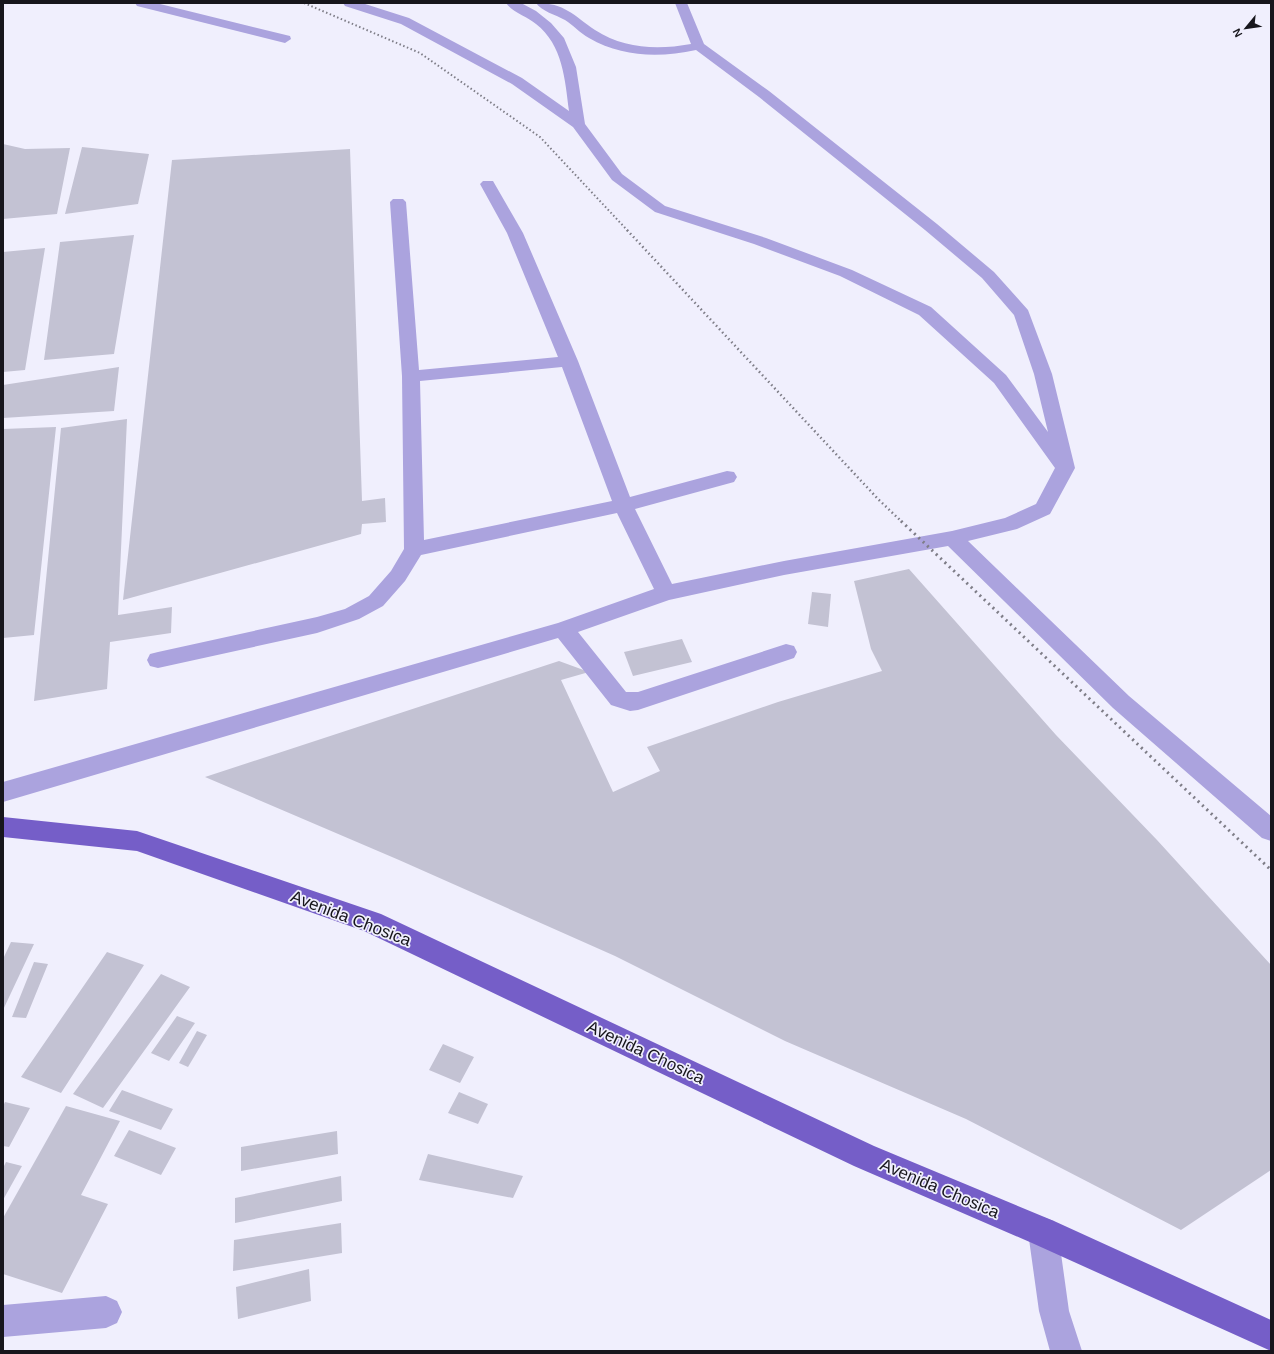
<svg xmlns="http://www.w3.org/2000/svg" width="1274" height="1354" viewBox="0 0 1274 1354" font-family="Arial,sans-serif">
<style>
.building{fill:#c3c2d3}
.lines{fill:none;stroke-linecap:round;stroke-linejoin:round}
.minor{fill:#aba3de;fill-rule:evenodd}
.major{fill:#755ec8;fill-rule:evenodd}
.rail-far2{stroke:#7e7d87;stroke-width:2;stroke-dasharray:1.5 2.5;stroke-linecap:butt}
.rail-far1{stroke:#7e7d87;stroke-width:2.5;stroke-dasharray:1.5 3;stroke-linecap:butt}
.rail{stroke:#7e7d87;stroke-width:3;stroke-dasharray:2 4;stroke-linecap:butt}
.labels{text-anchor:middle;stroke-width:3.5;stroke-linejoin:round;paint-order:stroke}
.near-street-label{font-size:17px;fill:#17161c;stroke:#f0effd}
</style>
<rect width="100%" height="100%" fill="#f0effd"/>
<!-- building -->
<path class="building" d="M3,144L25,149L70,148L57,214L3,219Z
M82,147L149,154L138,204L65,214Z
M350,149L362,501L385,498L386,522L362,524L361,534L123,600L172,160Z
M134,235L114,354L44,360L60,242Z
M45,248L25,370L3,372V252Z
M119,367L114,411L3,418V385Z
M127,419L118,615L172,607L171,633L110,642L107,689L34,701L61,428Z
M56,427L34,635L3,638V429Z
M909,569L1056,735L1157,840L1271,965V1170L1181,1230L966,1119L785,1041L615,956L399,860L205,777L559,661L589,672L561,680L613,792L660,771L647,747L778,702L882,671L871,649L854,581Z
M812,592L831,594L828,627L808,624Z
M682,639L692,662L633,676L624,652Z
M11,942L34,944L3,1010V959Z
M107,952L144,965L61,1093L21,1077Z
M34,962L48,964L26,1018L12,1017Z
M161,974L190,987L103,1108L73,1094Z
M177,1016L195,1023L169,1061L151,1053Z
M197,1031L207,1035L188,1067L179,1063Z
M443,1044L474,1057L460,1083L429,1070Z
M122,1090L173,1109L161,1130L109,1111Z
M459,1092L488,1104L478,1124L448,1113Z
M5,1102L30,1108L9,1147L3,1146V1106Z
M66,1106L120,1121L81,1195L108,1204L62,1293L3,1274V1218Z
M129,1130L176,1148L161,1175L114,1156Z
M337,1131L338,1154L241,1171V1147Z
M428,1154L523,1176L513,1198L419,1180Z
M6,1162L22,1166L3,1200V1168Z
M341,1176L342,1201L235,1223V1198Z
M341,1223L342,1253L233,1271L234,1240Z
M309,1269L311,1301L238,1319L236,1287Z"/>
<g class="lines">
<!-- minor -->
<path class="minor" d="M135,3H156L290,36L291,39L285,43L137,6Z
M343,3H362L409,18L522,78L569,111C565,80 563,45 536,24C528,17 512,12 506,3H521L536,11L551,23L564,38L576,67L585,124L622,174L665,206L766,238L852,270L931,307L1006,375L1048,432L1034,374L1014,315L982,278L925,230L759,97L696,50C659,58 622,57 589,38C580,33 573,25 565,20C556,15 541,11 536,3C565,3 573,15 595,30C624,49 658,50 691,44L675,3H687L704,44L769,91L937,224L994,272L1028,310L1052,374L1075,468L1050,514L1017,529L968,541L1129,696L1271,816V841L1262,838L1113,708L948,546L784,575L669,600L578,632L626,692H638L786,644L794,646L797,652L794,658L638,710L630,711L611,705L558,638L3,802V782L558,623L654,589L617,513L421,555L405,581L383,606L359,619L317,633L158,668L150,666L147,660L150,654L158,652L317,617L345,609L369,596L391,571L404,549L402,376L390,202L393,199H403L406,202L419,370L558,357L507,233L480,184L483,181H493L523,233L578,361L630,497L727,471L734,472L737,477L734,482L635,509L672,584L784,561L952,531L1005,518L1036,504L1055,468L994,383L919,315L840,276L754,244L655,212L612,180L573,127L512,84L401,24L345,6ZM562,367L612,501L424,540L420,381Z
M1043,1217L1054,1221L1058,1232L1069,1311L1082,1351H1050L1039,1311L1028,1232L1032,1221Z
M106,1296L117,1301L122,1312L117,1323L106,1328L3,1337V1305Z"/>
<!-- major -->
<path class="major" d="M3,817L137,831L381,914L874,1146L1054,1221L1271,1320V1351L1032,1243L854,1166L364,931L137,851L3,837Z"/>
<!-- rail-far2 -->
<path class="rail-far2" d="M304,3L420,53L540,137L628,231"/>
<!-- rail-far1 -->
<path class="rail-far1" d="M627,230L878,499L902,522"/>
<!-- rail -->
<path class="rail" d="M901,521L1271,870"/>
</g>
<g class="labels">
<!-- near-street labels -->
<g class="near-street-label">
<text transform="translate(351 918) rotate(21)" y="6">Avenida Chosica</text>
<text transform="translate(646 1052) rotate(25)" y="6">Avenida Chosica</text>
<text transform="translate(940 1188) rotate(23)" y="6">Avenida Chosica</text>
</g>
</g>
<!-- border -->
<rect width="1274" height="1354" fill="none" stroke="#17161c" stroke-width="8"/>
<!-- north arrow -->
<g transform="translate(1246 28) rotate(241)" stroke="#f0effd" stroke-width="3" paint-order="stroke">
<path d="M0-3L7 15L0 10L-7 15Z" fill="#17161c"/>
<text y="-6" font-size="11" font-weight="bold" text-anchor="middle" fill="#17161c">N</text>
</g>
</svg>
